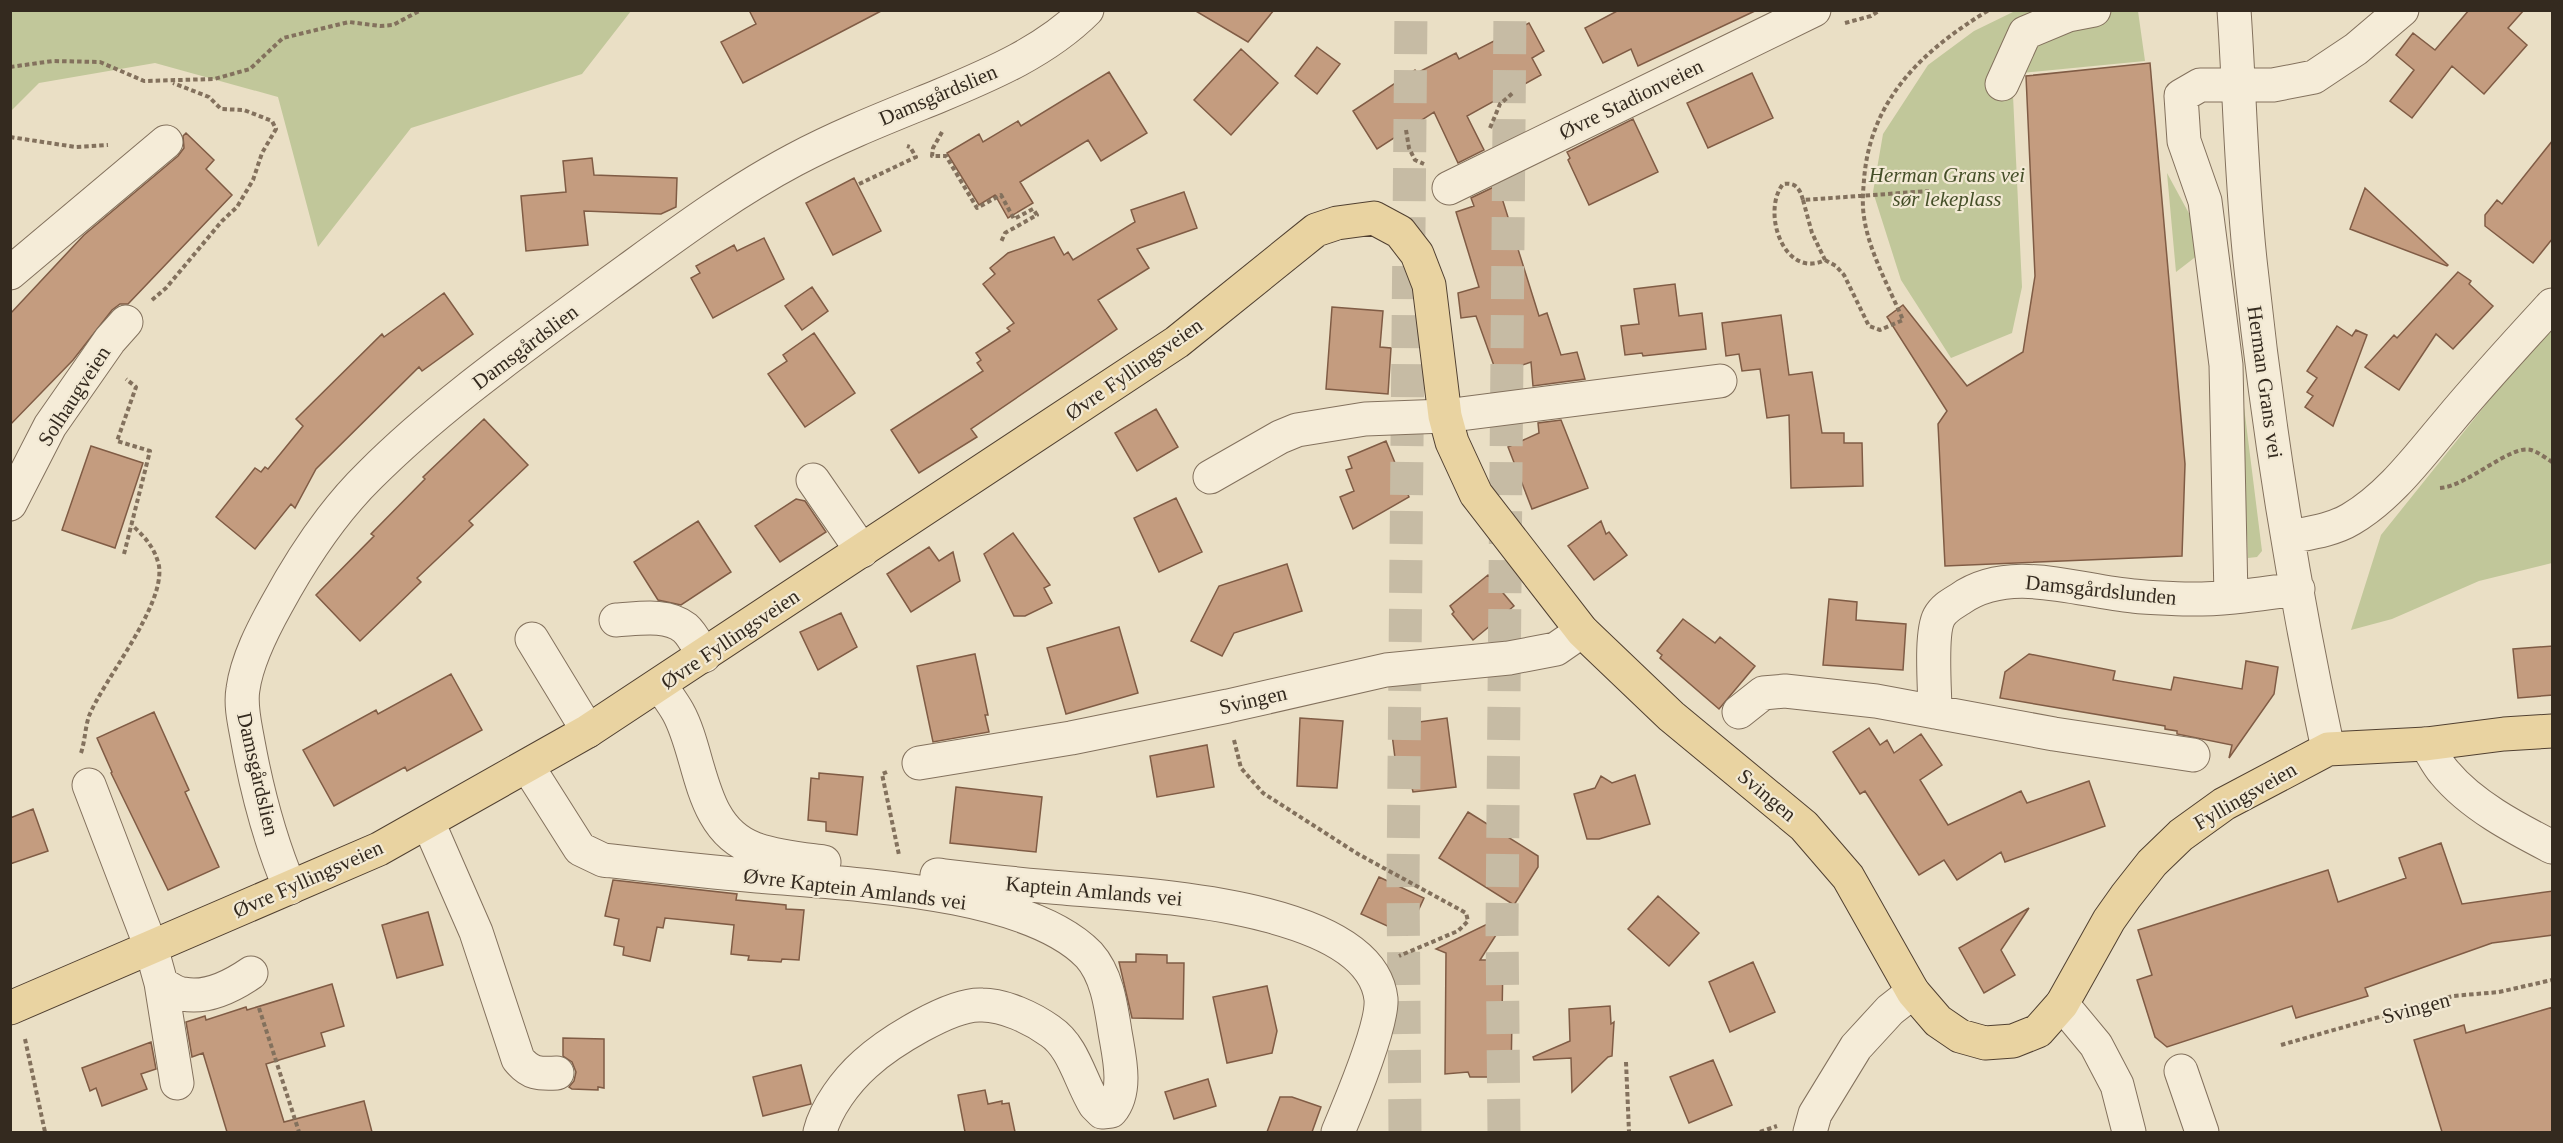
<svg xmlns="http://www.w3.org/2000/svg" width="2563" height="1143" viewBox="0 0 2563 1143" font-family="'Times New Roman',serif">
<style>
.green{fill:#c1c79a}
.building{fill:#c49c7f;stroke:#805c45;stroke-width:1.5}
.lines{fill:none;stroke-linecap:round;stroke-linejoin:round}
.highway-tunnel{stroke:#c6bba4;stroke-width:33;stroke-dasharray:33 16;stroke-linecap:butt}
.minor-casing{stroke:#83715d;stroke-width:35}
.major-casing{stroke:#514031;stroke-width:35}
.path{stroke:#83715d;stroke-width:4;stroke-dasharray:4.5 3;stroke-linecap:butt}
.minor{stroke:#f5ecd8;stroke-width:33}
.major{stroke:#e9d3a1;stroke-width:33}
.labels{text-anchor:middle;stroke-width:4.5;stroke-linejoin:round;paint-order:stroke}
.street-label{font-size:21px;fill:#342a1f;stroke:#f2e9d4}
.park-label{font-size:21px;font-style:italic;fill:#454f28;stroke:#f2e9d4}
</style>
<rect width="100%" height="100%" fill="#eadfc5"/>
<!-- green -->
<path class="green" d="M11,10H631V11L582,74L411,128L318,247L278,97L155,63L39,83L11,111Z
M2015,11H2138L2145,61L2012,74L2022,287L2012,333L1951,358L1901,280L1873,192L1883,134L1928,65L1974,31Z
M2167,173L2192,219L2198,255L2176,272Z
M2552,322V563L2479,581L2392,619L2351,630L2381,535Z
M2241,383L2262,551L2257,557L2248,558Z"/>
<!-- building -->
<path class="building" d="M749,10H883L743,83L721,42L756,24Z
M1194,10H1274L1248,42Z
M1619,10H1757L1638,66L1631,49L1603,63L1585,28Z
M2469,10H2524L2508,28L2527,45L2484,94L2452,66L2412,118L2390,101L2414,70L2396,55L2413,33L2435,50Z
M1529,23L1544,51L1532,58L1541,75L1467,116L1484,150L1458,163L1434,112L1377,149L1353,111L1415,70L1417,73L1456,53L1459,59Z
M1317,47L1340,64L1317,94L1295,76Z
M1241,49L1278,83L1231,135L1194,100Z
M2150,63L2185,464L2182,556L1945,566L1938,424L1947,411L1887,317L1903,305L1967,386L2023,352L2035,276L2026,76Z
M1109,72L1147,133L1101,161L1088,140L1020,182L1033,203L1008,218L995,195L979,205L947,153L979,134L983,142L1018,121L1021,126Z
M1752,73L1773,118L1708,148L1687,103Z
M1633,119L1658,172L1589,205L1568,160L1570,158L1567,152Z
M186,133L214,160L206,169L232,195L128,304H120L112,310L73,360L10,425V314L84,235L178,156L184,148L183,136Z
M2553,140V238L2533,263L2485,226V215L2497,200L2502,204Z
M592,158L594,175L677,178L676,207L661,214L584,211L588,245L526,251L521,196L566,192L563,161Z
M854,178L881,231L833,255L806,203Z
M1500,184L1505,193L1501,195L1539,316L1547,313L1561,355L1577,352L1585,379L1533,386L1531,362L1497,374L1476,316L1461,318L1458,293L1479,287L1456,212L1474,206L1471,198Z
M2365,188L2448,265L2447,266L2350,229Z
M1184,192L1197,228L1137,249L1149,268L1098,300L1117,329L971,429L977,437L919,473L891,430L983,371L977,363L981,360L976,353L1010,331L1007,328L1014,323L983,284L995,274L990,268L1008,253L1054,237L1064,255L1068,252L1073,260L1135,222L1131,210Z
M764,238L784,279L713,318L691,278L700,273L696,266L734,245L737,251Z
M2458,272L2471,281L2469,284L2493,306L2453,349L2436,334L2399,390L2365,367L2394,335L2397,338Z
M1675,284L1679,316L1702,313L1706,349L1643,356L1642,353L1625,355L1621,326L1639,324L1634,289Z
M812,287L828,311L802,330L785,306Z
M444,293L473,334L422,371L419,367L316,469L295,508L291,504L255,549L216,517L255,468L261,472L265,467L268,469L303,426L296,419L382,334L384,337Z
M1332,307L1383,311L1380,347L1391,348L1388,394L1326,389Z
M1781,315L1789,375L1812,372L1822,433H1844V443H1862L1863,486L1791,488L1789,415L1767,418L1760,369L1742,371L1739,354L1726,356L1722,323Z
M2337,326L2352,336L2356,330L2367,335L2333,426L2305,407L2313,396L2307,392L2317,378L2307,371Z
M814,333L855,393L805,427L768,374L787,361L783,355Z
M1156,409L1178,447L1137,471L1115,433Z
M484,419L528,465L469,521L473,525L417,578L421,582L360,641L316,595L374,536L371,534L425,479L423,477Z
M1561,420L1588,488L1532,509L1508,447L1539,433L1538,423Z
M1386,441L1409,497L1353,529L1340,497L1354,491L1346,470L1352,468L1348,457Z
M91,446L143,463L115,548L62,530Z
M1176,498L1202,552L1159,572L1134,518Z
M796,499L805,501L826,532L780,562L755,526Z
M698,521L731,572L681,605L658,600L634,562Z
M1601,521L1606,534L1609,532L1627,555L1594,580L1568,546Z
M1013,533L1050,585L1044,588L1052,603L1025,616H1014L984,554Z
M929,547L939,561L953,552L960,581L911,612L887,574Z
M1287,564L1302,611L1234,633L1222,656L1191,641L1219,586Z
M1488,575L1514,606L1473,640L1452,614L1454,612L1450,606Z
M1829,599L1857,602L1856,620L1906,624L1903,670L1823,665Z
M841,613L857,647L818,670L800,632Z
M1683,619L1715,643L1720,637L1755,666L1719,709L1660,658L1662,655L1657,651Z
M1119,627L1138,693L1066,714L1047,648Z
M2553,646V695L2518,698L2513,649Z
M975,654L988,715H985L989,732L933,742L917,666Z
M2029,654L2115,671L2113,680L2171,690L2174,677L2242,689L2246,661L2278,667L2274,694L2229,758L2232,745L2177,734V731L2165,729V726L2000,698L2005,672Z
M451,674L482,730L407,771L405,767L334,806L303,750L376,710L378,714Z
M154,712L189,790L185,792L219,867L168,890L111,773L112,772L97,738Z
M1300,718L1343,721L1337,788L1297,786Z
M1447,718L1456,787L1413,792L1407,765L1396,766L1391,726Z
M1869,728L1880,745L1887,740L1894,753L1921,734L1942,765L1920,780L1948,825L2021,791L2027,803L2089,781L2105,826L2005,862L2001,852L1957,880L1944,860L1919,875L1865,791L1860,794L1833,752Z
M1207,745L1214,787L1157,797L1150,756Z
M819,773L863,777L857,835L826,831V822L808,820L811,778L819,779Z
M1635,775L1650,824L1599,839H1587L1574,794L1595,788L1601,776L1612,783Z
M956,787L1042,797L1036,852L950,843Z
M33,809L48,851L10,864V818Z
M1468,812L1538,856V867L1514,905L1439,858Z
M2441,843L2462,904L2553,891V935L2492,943L2365,988L2368,996L2296,1018L2292,1006L2167,1047L2155,1037L2137,980L2152,975L2138,930L2328,870L2338,902L2406,878L2399,858Z
M1379,877L1424,898L1407,935L1361,914Z
M613,880L737,894L736,900L786,905V909L804,910L799,960L782,959L781,962L748,960L749,956L731,954L734,925L665,918L663,928L657,927L650,961L623,955L624,947L614,945L619,919L605,916Z
M1658,896L1699,933L1669,966L1628,929Z
M2029,908L2001,950L2015,975L1984,993L1959,948Z
M428,912L443,965L397,978L382,925Z
M1510,913L1480,960H1503L1502,1016H1512L1511,1077H1470L1468,1072L1445,1074L1446,953L1436,949Z
M1136,954L1167,955V963H1184L1183,1019L1132,1018L1119,962H1136Z
M1753,962L1775,1012L1730,1032L1709,982Z
M332,984L344,1026L321,1033L325,1046L266,1064L284,1122L364,1101L372,1132H227L203,1053L192,1057L186,1022L205,1016L206,1020L246,1007L247,1010Z
M1267,986L1277,1031L1272,1053L1227,1063L1213,997Z
M1610,1006L1611,1024L1614,1022L1612,1056L1608,1057L1572,1092L1571,1058L1534,1060L1533,1057L1570,1041L1569,1009Z
M2553,1007V1132H2442L2414,1040L2464,1025L2466,1033Z
M563,1038L604,1039V1088L598,1087V1090L572,1089L569,1087L574,1081L576,1072L572,1062L563,1056Z
M151,1042L156,1069L141,1074L147,1089L102,1106L96,1088L90,1091L82,1068Z
M1713,1060L1732,1105L1689,1123L1670,1077Z
M801,1065L811,1104L763,1116L753,1077Z
M1208,1079L1216,1106L1174,1119L1165,1092Z
M985,1090L988,1104L1002,1101V1104L1009,1103L1015,1132H965L958,1095Z
M1280,1097H1292L1321,1107L1312,1132H1267Z"/>
<g class="lines">
<!-- highway-tunnel -->
<path class="highway-tunnel" d="M1405,1132L1403,882L1411,10
M1504,1132L1502,928L1510,10"/>
<!-- minor casing -->
<g class="minor-casing">
<path id="minor" d="M2234,10C2240,96 2241,183 2251,269C2268,430 2294,591 2328,749
M2002,84L2025,33L2068,15L2094,10
M1449,188L1814,10
M10,273L166,142
M1210,477L1280,437L1297,430L1365,419L1445,416L1720,381
M813,480L862,551
M10,504L50,426L110,340L126,322
M2289,537C2309,533 2333,530 2351,519C2390,496 2419,456 2448,422C2481,382 2517,343 2552,305
M2231,597L2226,365L2205,201L2184,141L2181,96L2200,85H2273L2314,77L2356,49L2402,10
M616,620C637,619 667,613 685,628C693,635 698,647 704,656
M532,639L588,731
M660,685C666,694 673,703 678,712C702,755 698,829 755,849C777,857 801,859 824,862
M1739,712L1763,693L1785,691L1876,701L2054,734L2193,755
M1935,712C1935,690 1930,634 1939,617C1944,608 1952,604 1960,599C2010,564 2077,591 2133,596C2150,598 2167,598 2184,599C2222,600 2260,594 2298,589
M2426,744C2432,753 2437,764 2444,772C2471,805 2515,828 2552,847
M919,763L1071,738L1228,706L1386,670L1509,658L1556,649L1582,631
M528,767L580,849L603,860C655,866 706,872 757,876C846,884 1026,890 1089,955C1107,975 1111,1006 1115,1032C1119,1056 1128,1091 1111,1111L1102,1112L1095,1105C1080,1081 1074,1047 1050,1031C1032,1018 1004,1005 982,1005C951,1003 888,1043 865,1064C846,1081 826,1108 820,1132
M89,785L151,947L161,983L177,1083
M428,822L476,932L518,1059C530,1074 539,1074 557,1073
M937,875C980,880 1022,885 1064,888C1136,895 1370,903 1381,999C1383,1025 1349,1106 1338,1132
M290,888C270,841 257,791 248,742C245,725 240,706 243,689C247,660 263,629 277,604C302,558 332,512 370,475C441,404 526,345 607,285C668,241 728,195 794,160C841,135 890,116 939,96C992,74 1046,51 1087,10
M161,983C167,987 175,993 183,994C207,999 232,986 251,973
M2062,1004L2096,1045L2117,1085L2129,1132
M2181,1071L2202,1132
M1810,1132L1815,1114L1856,1047L1890,1010L1913,992"/>
</g>
<!-- major casing -->
<g class="major-casing">
<path id="major" d="M10,1008L379,849L588,731L1177,342L1316,230L1337,223L1374,218L1400,232L1417,254L1429,285L1445,416L1452,442L1476,494L1582,631L1671,716L1804,826L1848,877L1913,992L1938,1021L1960,1036L1985,1043L2013,1041L2038,1031L2062,1004L2109,920L2126,896L2152,863L2181,835L2224,804L2328,749L2426,744L2504,734L2552,731"/>
</g>
<!-- path -->
<path class="path" d="M1845,23L1871,16L1880,10
M10,67L53,61L100,62L144,81L214,79L250,69L283,38L349,22L380,26L393,25L421,10
M1490,128L1500,104L1514,92
M1406,130L1409,148L1415,160L1424,164
M942,132L933,148L932,156H946L977,208L1001,195L1014,219L1033,209L1037,215L1005,233L1001,242
M10,137L76,147L108,145
M859,184L916,157L910,147L907,146
M1803,200L1812,233L1825,260C1784,280 1761,212 1783,184C1796,182 1800,189 1803,200L1929,191
M1825,260L1836,266L1844,275L1869,326L1880,330L1903,320C1889,287 1869,252 1864,217C1862,205 1863,192 1864,180C1870,99 1923,50 1989,10
M152,300L166,288L222,221L237,207L253,180L262,153L276,129L272,121L244,110L221,109L209,97L173,83
M2440,488C2468,486 2511,444 2531,450C2538,452 2546,458 2552,462
M124,554L150,451L117,441L136,387L126,379
M1234,740L1241,768L1263,793L1358,854L1466,913L1468,921L1458,931L1399,956
M81,753C85,741 85,728 89,716C104,679 165,606 159,566C155,548 145,537 132,525
M887,772L882,774L899,855
M259,1008L299,1132
M25,1039L45,1132
M2281,1045L2453,996L2499,992L2552,980
M1626,1062L1629,1132
M1760,1132L1777,1126"/>
<!-- minor -->
<use href="#minor" class="minor"/>
<!-- major -->
<use href="#major" class="major"/>
</g>
<g class="labels">
<!-- street labels -->
<g class="street-label">
<text transform="translate(938 95) rotate(-23)" y="7">Damsgårdslien</text>
<text transform="translate(1631 99) rotate(-26)" y="7">Øvre Stadionveien</text>
<text transform="translate(525 347) rotate(-37)" y="7">Damsgårdslien</text>
<text transform="translate(1134 369) rotate(-35)" y="7">Øvre Fyllingsveien</text>
<text transform="translate(2265 382) rotate(82)" y="7">Herman Grans vei</text>
<text transform="translate(74 396) rotate(-57)" y="7">Solhaugveien</text>
<text transform="translate(2101 590) rotate(6)" y="7">Damsgårdslunden</text>
<text transform="translate(730 639) rotate(-34)" y="7">Øvre Fyllingsveien</text>
<text transform="translate(1253 700) rotate(-13)" y="7">Svingen</text>
<text transform="translate(258 774) rotate(77)" y="7">Damsgårdslien</text>
<text transform="translate(1767 795) rotate(40)" y="7">Svingen</text>
<text transform="translate(2245 796) rotate(-30)" y="7">Fyllingsveien</text>
<text transform="translate(308 879) rotate(-24)" y="7">Øvre Fyllingsveien</text>
<text transform="translate(855 889) rotate(7)" y="7">Øvre Kaptein Amlands vei</text>
<text transform="translate(1094 891) rotate(5)" y="7">Kaptein Amlands vei</text>
<text transform="translate(2416 1008) rotate(-15)" y="7">Svingen</text>
</g>
<!-- park labels -->
<g class="park-label">
<text x="1947" y="182">Herman Grans vei<tspan x="1947" dy="24">sør lekeplass</tspan></text>
</g>
</g>
<!-- border -->
<rect width="2563" height="1143" fill="none" stroke="#342a1f" stroke-width="24"/>
</svg>
